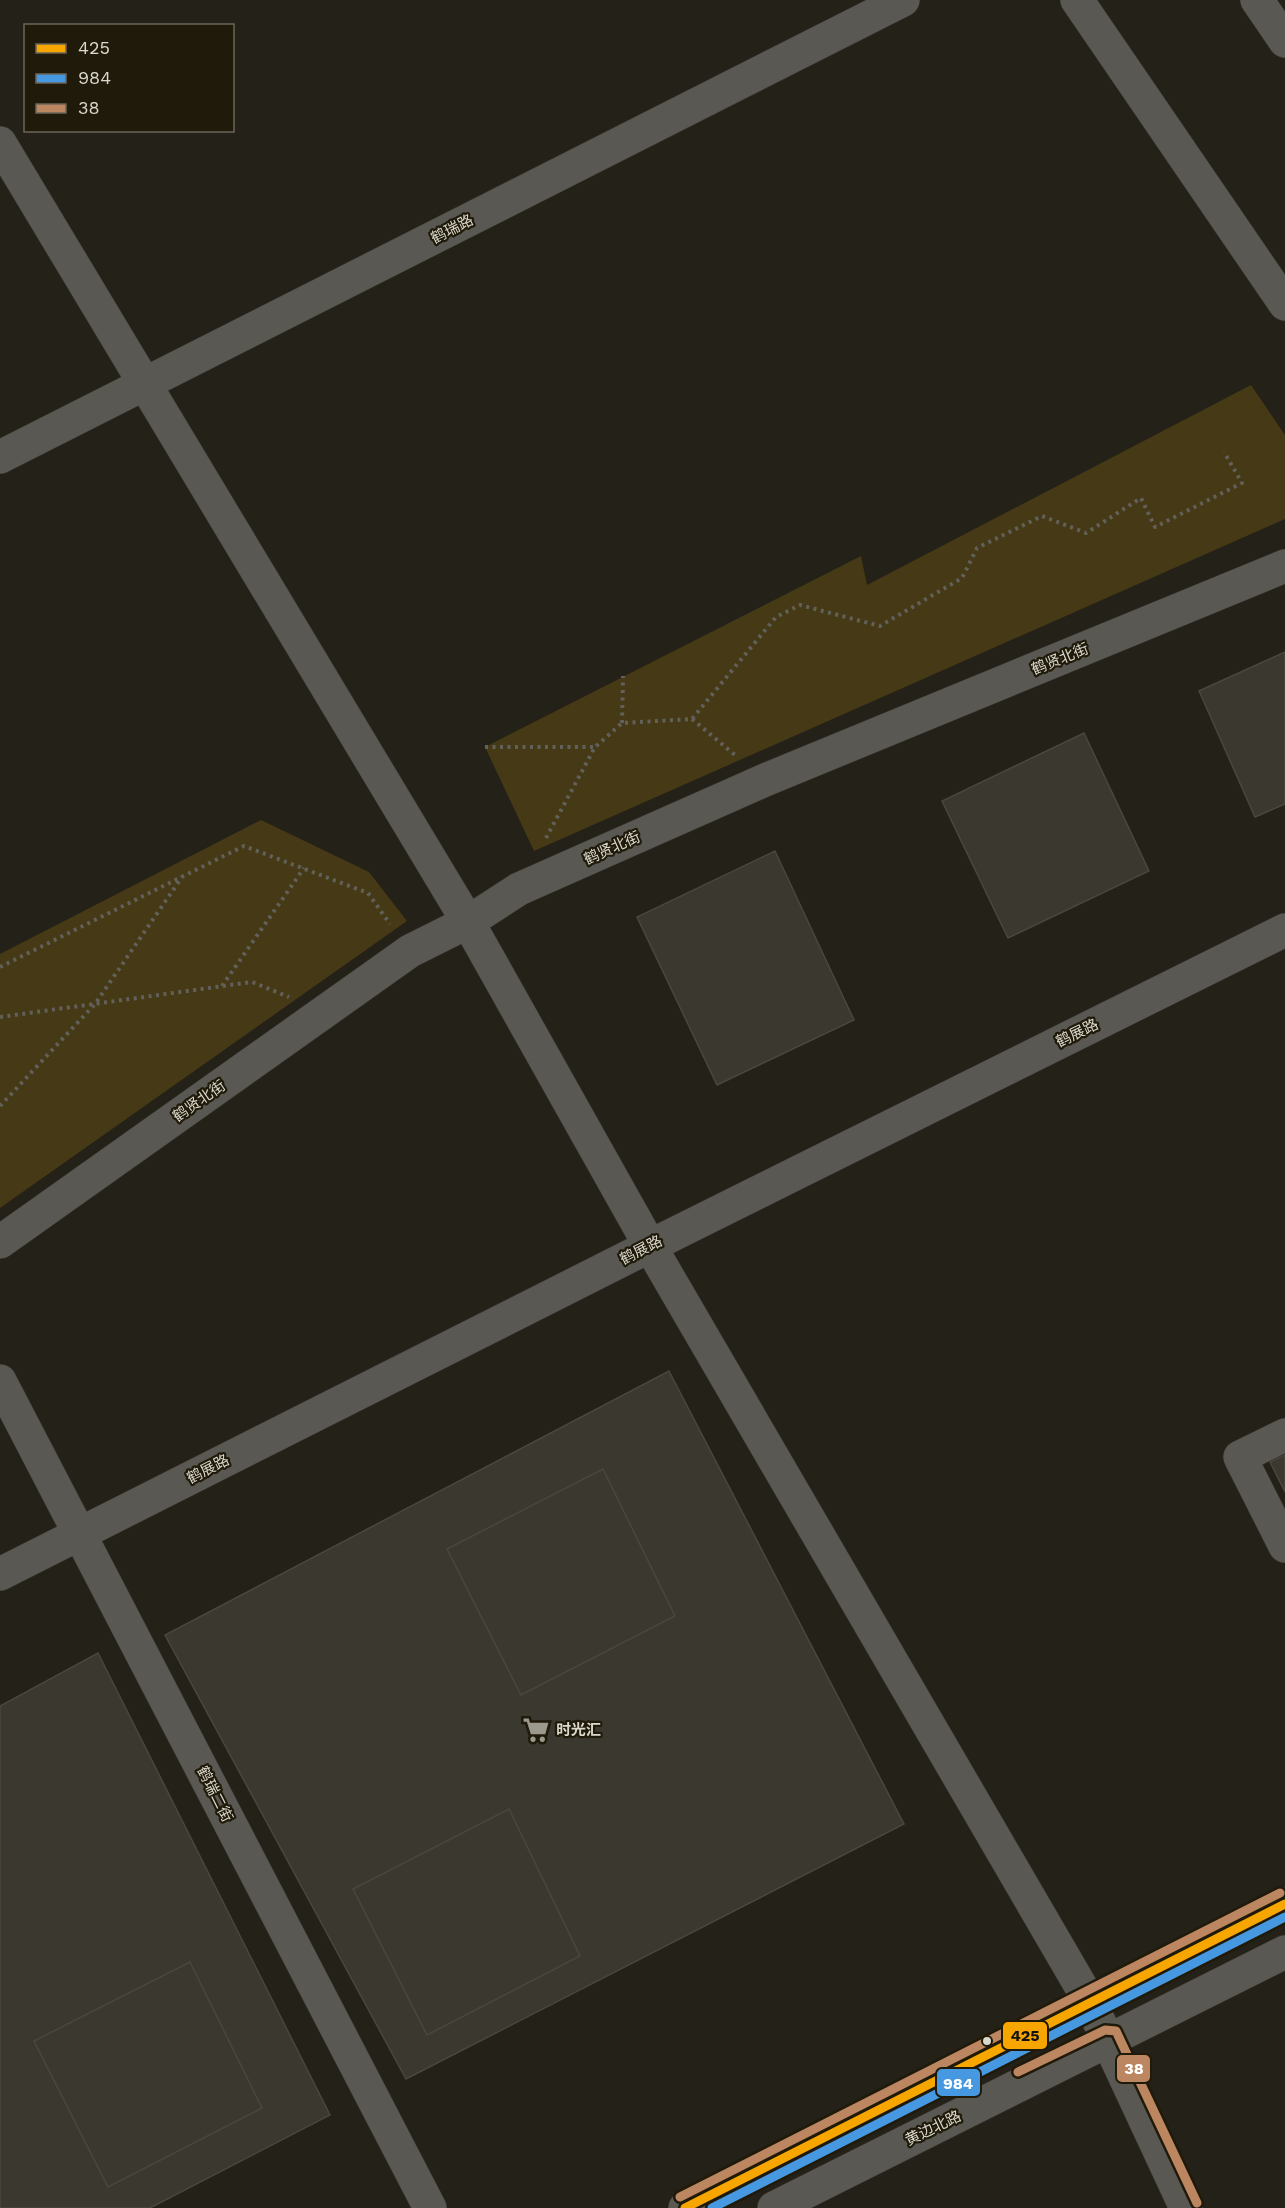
<svg xmlns="http://www.w3.org/2000/svg" width="1285" height="2208" viewBox="0 0 1285 2208" font-family="'Work Sans','Noto Sans SC',sans-serif">
<style>
.green{fill:#463915}
.building{fill:#3b3830;stroke:#4a4740;stroke-width:1.5}
.lines{fill:none;stroke-linecap:round;stroke-linejoin:round}
.minor-casing{stroke:#3e3b35;stroke-width:34}
.path{stroke:#62605a;stroke-width:4;stroke-dasharray:3 4.5;stroke-linecap:butt}
.minor{stroke:#5a5852;stroke-width:33}
.bus-1-casing{stroke:#201a0a;stroke-width:14}
.bus-2-casing{stroke:#201a0a;stroke-width:14}
.bus-3-casing{stroke:#201a0a;stroke-width:14}
.bus-1{stroke:#f7a600;stroke-width:9}
.bus-2{stroke:#4699e1;stroke-width:9}
.bus-3{stroke:#bb8660;stroke-width:9}
.bus-dot{fill:#dbd8cd;stroke:#201a0a;stroke-width:2}
.labels{text-anchor:middle;stroke-width:4.5;stroke-linejoin:round;paint-order:stroke}
.street-label{font-size:15px;fill:#dbd8cd;stroke:#201a0a}
.poi-label{font-size:15px;font-weight:bold;fill:#dbd8cd;stroke:#201a0a;text-anchor:start}
.line-badge{stroke:#201a0a;stroke-width:2}
.badge-label{font-size:16px;text-anchor:middle;font-weight:bold;fill:#fff}
.pale-badge-label{font-size:16px;text-anchor:middle;font-weight:bold;fill:#111}
</style>
<rect width="100%" height="100%" fill="#242118"/>
<!-- green -->
<path class="green" d="M1251,385L1285,435V519L534,851L485,747L861,556L867,585Z
M261,820L369,872L407,921L0,1208V954Z"/>
<!-- building -->
<path class="building" d="M1285,652V804L1255,817L1199,691Z
M1084,733L1149,871L1008,938L942,801Z
M775,851L854,1020L717,1085L637,917Z
M669,1371L904,1824L406,2079L165,1635Z
M1285,1455V1492L1270,1462Z
M603,1469L675,1616L521,1695L447,1549Z
M98,1653L330,2115L150,2208H0V1706Z
M509,1809L580,1956L427,2035L353,1889Z
M190,1962L262,2108L108,2187L34,2041Z"/>
<g class="lines">
<!-- minor casing -->
<g class="minor-casing">
<path id="minor" d="M1077,0L1285,304
M1257,0L1285,41
M0,143L468,922L650,1246L1090,2002L1186,2208
M0,457L903,0
M0,1242L410,951L468,922L519,889L765,780L1285,566
M0,1381L430,2208
M1285,1435L1240,1457L1285,1546
M0,1574L650,1246L1285,930
M685,2208L1285,1904
M774,2208L1285,1952"/>
</g>
<!-- path -->
<path class="path" d="M692,719L735,755
M622,723L623,676
M485,747H595
M546,838L595,747L622,723L692,719L776,617L800,605L880,626L962,578L977,548L1042,516L1086,533L1141,498L1155,527L1242,483L1224,452
M0,967L244,846L368,893L390,924
M222,986L304,868
M0,1017L252,982L289,997
M0,1106L95,1004L182,877"/>
<!-- minor -->
<use href="#minor" class="minor"/>
<!-- bus-1 casing -->
<g class="bus-1-casing">
<path id="bus-1" d="M685,2208L1285,1904"/>
</g>
<!-- bus-2 casing -->
<g class="bus-2-casing">
<path id="bus-2" d="M712,2208L1285,1917"/>
</g>
<!-- bus-3 casing -->
<g class="bus-3-casing">
<path id="bus-3" d="M1018,2072L1105,2030L1116,2031L1197,2203
M680,2197L1280,1893"/>
</g>
<!-- bus-1 -->
<use href="#bus-1" class="bus-1"/>
<!-- bus-2 -->
<use href="#bus-2" class="bus-2"/>
<!-- bus-3 -->
<use href="#bus-3" class="bus-3"/>
</g>
<!-- icons -->
<defs>
<g id="supermarket-bare" transform="scale(2.07)"><path d="M-6-5.5h2.5l.6 2H6L4.5 2H-2.5L-4.4-4H-6ZM-1.5 3.2a1.3 1.3 0 1 0 .1 0ZM3 3.2a1.3 1.3 0 1 0 .1 0Z" fill="#9b988e" stroke="#201a0a" stroke-width="2.5" paint-order="stroke"/></g>
</defs>
<g fill-rule="evenodd">
<use href="#supermarket-bare" x="536" y="1730"/>
</g>
<!-- markers -->
<circle class="bus-dot" cx="987" cy="2041" r="5"/>
<g class="labels">
<!-- street labels -->
<g class="street-label">
<text transform="translate(452 229) rotate(-27)" y="5">鹤瑞路</text>
<text transform="translate(1060 659) rotate(-22)" y="5">鹤贤北街</text>
<text transform="translate(612 848) rotate(-24)" y="5">鹤贤北街</text>
<text transform="translate(1077 1033) rotate(-26)" y="5">鹤展路</text>
<text transform="translate(199 1101) rotate(-35)" y="5">鹤贤北街</text>
<text transform="translate(641 1250) rotate(-27)" y="5">鹤展路</text>
<text transform="translate(208 1469) rotate(-27)" y="5">鹤展路</text>
<text transform="translate(215 1794) rotate(63)" y="5">鹤瑞二街</text>
<text transform="translate(933 2128) rotate(-26)" y="5">黄边北路</text>
</g>
<!-- poi labels -->
<g class="poi-label">
<text x="556" y="1735">时光汇</text>
</g>
</g>
<g class="line-badge">
<rect x="1002" y="2021" width="46" height="29" rx="6" fill="#f7a600"/>
<rect x="1116" y="2054" width="35" height="29" rx="6" fill="#bb8660"/>
<rect x="936" y="2068" width="45" height="29" rx="6" fill="#4699e1"/>
</g>
<g class="badge-label">
<text x="1134" y="2074">38</text>
<text x="958" y="2089">984</text>
</g>
<g class="pale-badge-label">
<text x="1025" y="2041">425</text>
</g>
<!-- legend -->
<rect x="24" y="24" width="210" height="108" fill="#201a0a" stroke="#6b6658" stroke-width="1.5"/>
<rect x="36" y="44" width="30" height="9" fill="#f7a600" stroke="#6b6658" stroke-width="1.5"/>
<text x="78" y="54" font-size="18" fill="#dbd8cd">425</text>
<rect x="36" y="74" width="30" height="9" fill="#4699e1" stroke="#6b6658" stroke-width="1.5"/>
<text x="78" y="84" font-size="18" fill="#dbd8cd">984</text>
<rect x="36" y="104" width="30" height="9" fill="#bb8660" stroke="#6b6658" stroke-width="1.5"/>
<text x="78" y="114" font-size="18" fill="#dbd8cd">38</text>
</svg>
